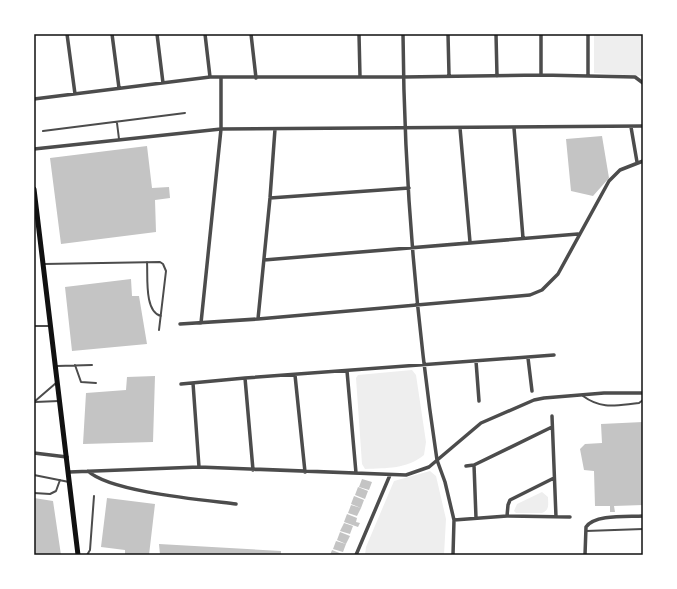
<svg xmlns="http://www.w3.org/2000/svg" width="677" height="589" viewBox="0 0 677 589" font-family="Overpass,sans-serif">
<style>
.green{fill:#eee}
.building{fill:#c4c4c4}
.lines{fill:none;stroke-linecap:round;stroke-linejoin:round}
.service{stroke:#4c4c4c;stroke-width:2}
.minor{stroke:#4c4c4c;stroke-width:3.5}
.secondary{stroke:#111;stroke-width:5}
.neatline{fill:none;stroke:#111;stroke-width:1.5}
</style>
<rect width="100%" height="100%" fill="#fff"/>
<!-- green -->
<path class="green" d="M594,34H643V76L594,73Z
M412,370L416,375L426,442L424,455C407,469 387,468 365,469L362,464L356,378L358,375Z
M430,471L436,476L446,519L444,555H365L366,547L394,481Z
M542,492L548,497C548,504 550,510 542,513H516L514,511L517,504Z"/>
<!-- building -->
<path class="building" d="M602,136L609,178L593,196L571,191L566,139Z
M147,146L152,188L169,187L170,198L155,200L156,232L61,244L50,158Z
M131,279L132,296H139L147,344L72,351L65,287Z
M155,376L153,442L83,444L86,393L126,390L127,377Z
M643,422V505L614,506L615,512H610V506H595L594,471L584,470L580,449L585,444L602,443L601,424Z
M362,479L372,482L369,490L359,487Z
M358,487L368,491L365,499L355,495Z
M354,496L364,500L361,508L351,504Z
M34,498L53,501L61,555H34Z
M107,498L155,504L149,555H125V550L101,547Z
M351,505L361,508L357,516L348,513Z
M347,514L357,518L356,522L360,523L358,527L344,522Z
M344,523L353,526L350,534L340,531Z
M340,532L350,536L346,544L337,540Z
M336,541L346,544L343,552L333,549Z
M159,544L281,551V555H160Z
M332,550L342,554L341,555H330Z"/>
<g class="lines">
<!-- service -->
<path class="service" d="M117,123L119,139
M43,131L185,113
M147,262C148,276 144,312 161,316
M44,264L160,262L163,264L166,271L159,330
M34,326H50
M75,365L81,382L96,383
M57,366L92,365
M583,396C602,410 617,405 639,403L643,400
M34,402L56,383
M35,402L59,401
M34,475L69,482
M34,493L50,494L56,491L60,480
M586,531L643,529
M87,555L90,550L94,496"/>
<!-- minor -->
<path class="minor" d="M67,34L75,94
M112,34L119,88
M157,34L163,83
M205,34L210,77
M251,34L256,78
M359,34L360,77
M403,34C404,176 416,320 437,460L445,482L454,520L453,555
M448,34L449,75
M496,34L497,76
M588,34V76
M541,75V34
M34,99L210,77H403L541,75L635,77L643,83
M631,127L637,162
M460,128L470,242
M514,128L523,238
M34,149L221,129L643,126
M270,198L409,188
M264,260L578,234
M258,319L270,198L275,129
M201,323L221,129V78
M180,324L258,319L530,295L542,290L558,274L609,181L620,170L643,161
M528,358L532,391
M476,361L479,401
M347,371L356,473
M295,375L305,472
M245,378L253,470
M193,383L199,467
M181,384L245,378L554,355
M552,416L556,517
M34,453L67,457
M466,466L474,465
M88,471C110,492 204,500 236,504
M69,472L199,467L406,475L429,467L481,423L534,400L544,398L604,393H643
M507,516L508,505L510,500L554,478
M476,518L474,465L552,427
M454,520L507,516L570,517
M356,555L390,475
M585,555L586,527C595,514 628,517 643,516"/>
<!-- secondary -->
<path class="secondary" d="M34,189L78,555"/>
</g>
<!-- border -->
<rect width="677" height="589" fill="none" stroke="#ffffff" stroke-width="70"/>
<rect x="35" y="35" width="607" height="519" class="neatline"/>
</svg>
